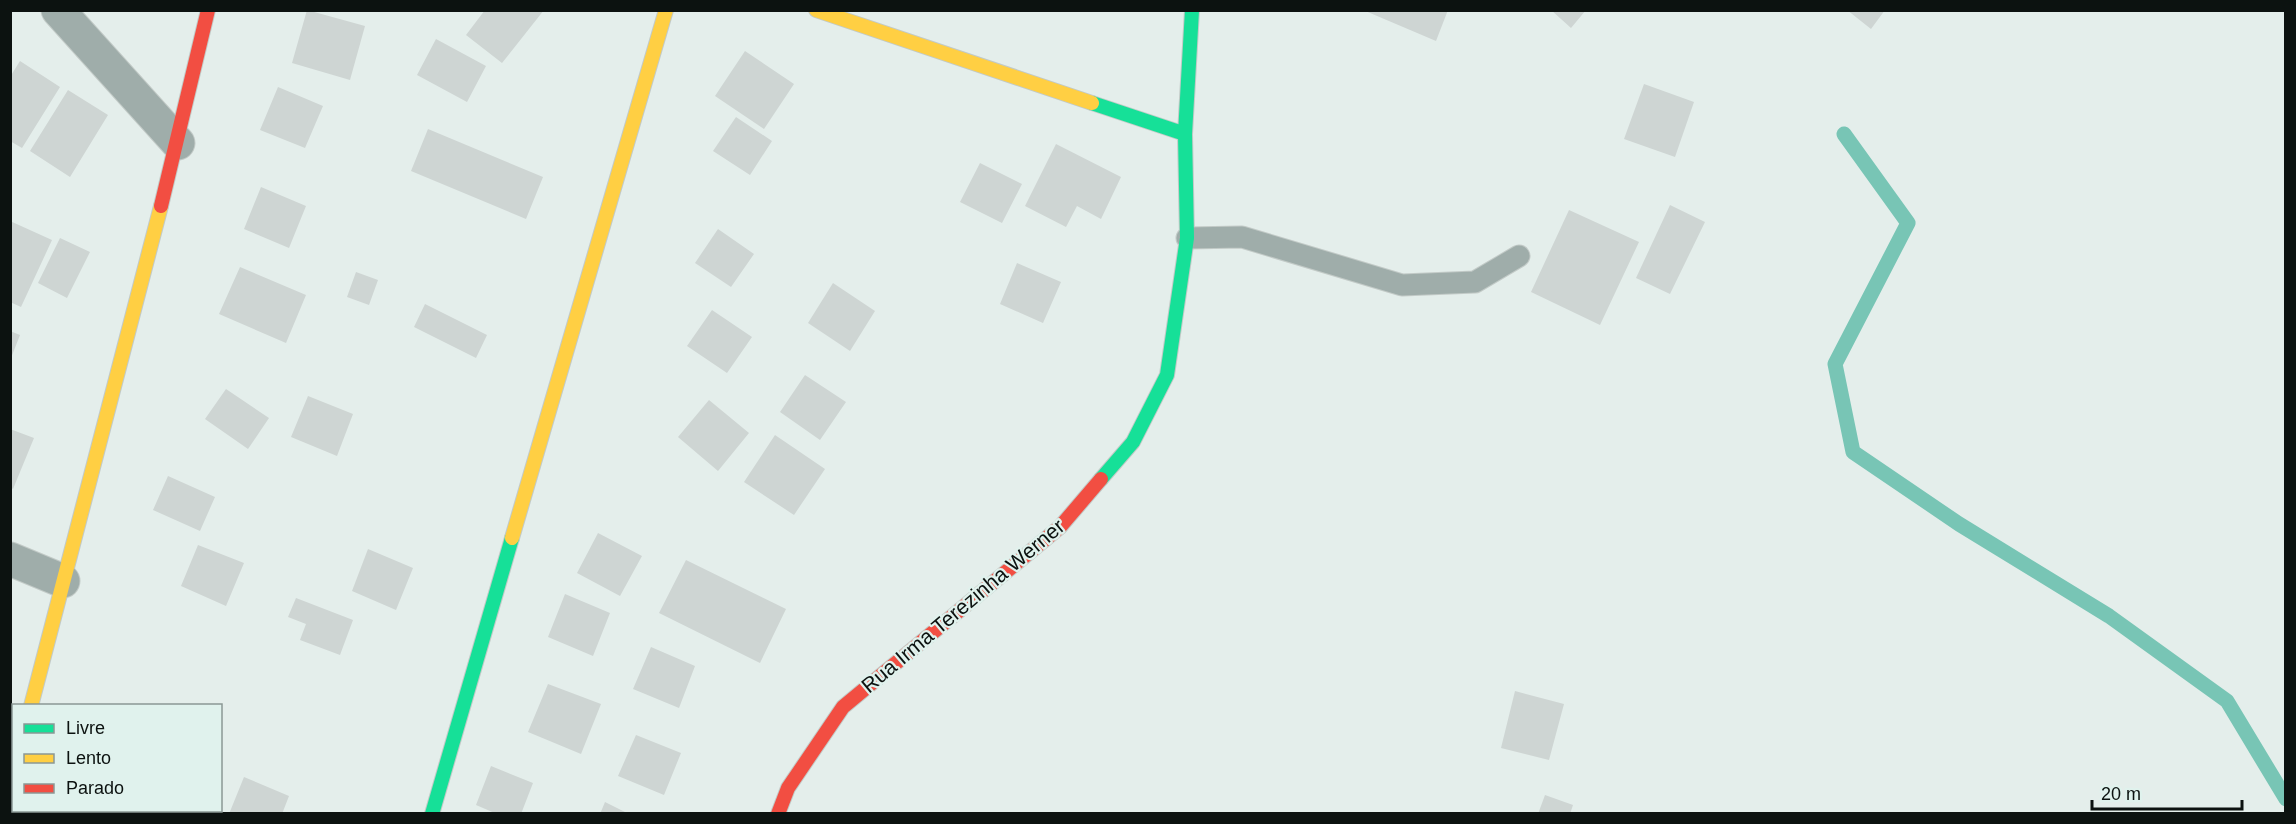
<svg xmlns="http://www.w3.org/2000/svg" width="2296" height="824" viewBox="0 0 2296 824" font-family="Arial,sans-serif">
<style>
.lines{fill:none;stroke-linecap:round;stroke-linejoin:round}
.stream{stroke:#78c5b5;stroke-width:15}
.building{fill:#ced5d3}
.lane-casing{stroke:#c2cac7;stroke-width:23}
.street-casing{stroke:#c2cac7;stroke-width:35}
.fast-casing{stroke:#c2cac7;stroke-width:16}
.slow-casing{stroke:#c2cac7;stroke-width:16}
.jam-casing{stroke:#c2cac7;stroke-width:16}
.lane{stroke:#9fadaa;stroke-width:21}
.street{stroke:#9fadaa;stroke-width:33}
.fast{stroke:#16e098;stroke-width:14}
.slow{stroke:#ffcf43;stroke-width:14}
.jam{stroke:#f24e42;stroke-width:14}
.labels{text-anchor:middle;stroke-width:4.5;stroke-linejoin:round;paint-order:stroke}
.street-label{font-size:21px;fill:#0c1210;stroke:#e0f2ed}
</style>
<rect width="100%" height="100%" fill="#e4eeeb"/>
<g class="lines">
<!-- stream -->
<path class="stream" d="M1844,134L1908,223L1835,364L1853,452L1959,524L2109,616L2227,701L2286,799"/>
</g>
<!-- building -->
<path class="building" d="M307,10L365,26L350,80L292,63Z
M485,10H544L502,63L466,35Z
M1363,10H1448L1436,41Z
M1551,10H1586L1571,28Z
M1847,10H1885L1871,29Z
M436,39L486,66L467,102L417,75Z
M745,51L794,84L764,129L715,96Z
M20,61L60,87L22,148L10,141V77Z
M1644,84L1694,102L1675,157L1624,139Z
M278,87L323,106L305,148L260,130Z
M68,90L108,115L70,177L30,151Z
M736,117L772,141L750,175L713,151Z
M428,129L543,177L526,219L411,171Z
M1056,144L1121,177L1101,219L1077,206L1066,227L1025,206Z
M980,163L1022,184L1002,223L960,202Z
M261,187L306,206L289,248L244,229Z
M1670,205L1705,222L1670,294L1636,278Z
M1569,210L1639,242L1600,325L1531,292Z
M10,221L52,240L21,307L10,302Z
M718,229L754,254L731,287L695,263Z
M60,238L90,252L67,298L38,283Z
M1017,263L1061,282L1043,323L1000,304Z
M240,267L306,295L286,343L219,314Z
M356,272L378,280L369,305L347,297Z
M833,283L875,311L850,351L808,323Z
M425,304L487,335L476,358L414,327Z
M712,310L752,337L727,373L687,346Z
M10,331L20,335L11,358H10Z
M805,375L846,402L820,440L780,412Z
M226,389L269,418L248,449L205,419Z
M308,396L353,414L337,456L291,437Z
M709,400L749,433L718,471L678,437Z
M10,429L34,438L13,489L10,487Z
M775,435L825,469L794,515L744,482Z
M168,476L215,497L200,531L153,510Z
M598,533L642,556L620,596L577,573Z
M198,545L244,563L226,606L181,586Z
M368,549L413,568L396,610L352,591Z
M686,560L786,609L760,663L659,613Z
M565,594L610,613L593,656L548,637Z
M296,598L353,620L340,655L300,640L306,624L288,617Z
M651,647L695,666L679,708L633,689Z
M548,684L601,704L581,754L528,732Z
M1515,691L1564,704L1549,760L1501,748Z
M636,735L681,753L664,795L618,776Z
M491,766L533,783L521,814H497L476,805Z
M244,777L289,796L282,814H229Z
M1545,795L1573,805L1570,814H1538Z
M605,802L629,814H600Z"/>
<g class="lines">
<!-- lane casing -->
<g class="lane-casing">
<path id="lane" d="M1187,238L1242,237L1402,285L1475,282L1519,256"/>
</g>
<!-- street casing -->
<g class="street-casing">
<path id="street" d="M58,10L178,143
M10,559L63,581
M10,785L14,771"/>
</g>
<!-- fast casing -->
<g class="fast-casing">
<path id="fast" d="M1092,103L1185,134
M1101,479L1133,442L1167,375L1187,238L1185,134L1192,10
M432,814L512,538"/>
</g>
<!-- slow casing -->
<g class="slow-casing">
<path id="slow" d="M816,10L1092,103
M512,538L666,10
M31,706L161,206"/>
</g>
<!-- jam casing -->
<g class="jam-casing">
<path id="jam" d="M161,206L208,10
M778,814L788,788L843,707L1060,527L1101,479"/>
</g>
<!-- lane -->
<use href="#lane" class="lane"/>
<!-- street -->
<use href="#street" class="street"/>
<!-- fast -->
<use href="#fast" class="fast"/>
<!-- slow -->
<use href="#slow" class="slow"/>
<!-- jam -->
<use href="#jam" class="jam"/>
</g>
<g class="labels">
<!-- street labels -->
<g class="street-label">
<text transform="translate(963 606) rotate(-40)" y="7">Rua Irma Terezinha Werner</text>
</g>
</g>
<!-- border -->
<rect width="2296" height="824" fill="none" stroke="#0c1210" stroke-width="24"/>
<!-- legend -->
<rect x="12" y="704" width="210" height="108" fill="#e0f2ed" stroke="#8b9895" stroke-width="1.5"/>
<rect x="24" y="724" width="30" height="9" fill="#16e098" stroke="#8b9895" stroke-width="1.5"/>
<text x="66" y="734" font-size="18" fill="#0c1210">Livre</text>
<rect x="24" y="754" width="30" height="9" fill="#ffcf43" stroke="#8b9895" stroke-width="1.5"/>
<text x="66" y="764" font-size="18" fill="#0c1210">Lento</text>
<rect x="24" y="784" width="30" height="9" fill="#f24e42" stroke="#8b9895" stroke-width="1.5"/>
<text x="66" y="794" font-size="18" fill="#0c1210">Parado</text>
<!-- scale -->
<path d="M2092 800v9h150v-9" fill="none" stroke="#0c1210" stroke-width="3"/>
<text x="2101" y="800" font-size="18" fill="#0c1210" stroke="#e0f2ed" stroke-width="4.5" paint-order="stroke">20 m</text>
</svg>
